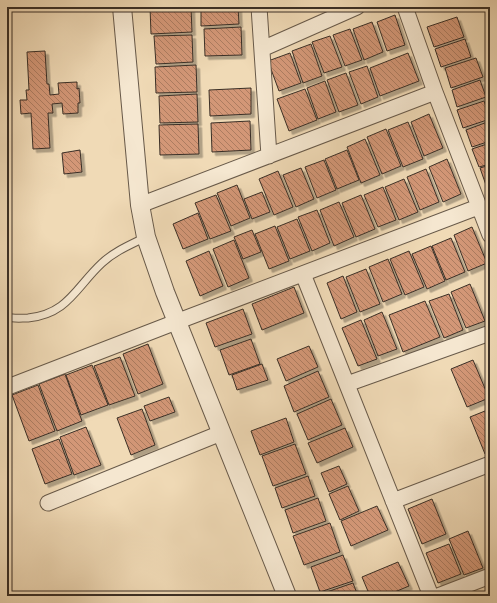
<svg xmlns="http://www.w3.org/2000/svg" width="497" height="603" viewBox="0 0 497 603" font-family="'IM FELL DW Pica',serif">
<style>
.building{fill:url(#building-back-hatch);stroke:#3a2f26;filter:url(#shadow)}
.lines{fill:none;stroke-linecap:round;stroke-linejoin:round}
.service-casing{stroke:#685a4a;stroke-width:9}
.minor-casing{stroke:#685a4a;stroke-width:17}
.tertiary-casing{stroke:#685a4a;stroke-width:20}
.service{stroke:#f5e7d0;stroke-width:7}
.minor{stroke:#f5e7d0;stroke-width:15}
.tertiary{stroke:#f5e7d0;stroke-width:18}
</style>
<defs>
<pattern id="building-back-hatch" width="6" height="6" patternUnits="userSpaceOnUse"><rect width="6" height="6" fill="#d39777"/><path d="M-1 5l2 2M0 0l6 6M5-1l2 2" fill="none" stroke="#ac7c61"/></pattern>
<filter id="shadow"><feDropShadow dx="3.5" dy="3.5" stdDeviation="0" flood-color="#0004"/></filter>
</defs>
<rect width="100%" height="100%" fill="#f0dab6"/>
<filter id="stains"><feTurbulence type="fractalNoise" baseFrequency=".005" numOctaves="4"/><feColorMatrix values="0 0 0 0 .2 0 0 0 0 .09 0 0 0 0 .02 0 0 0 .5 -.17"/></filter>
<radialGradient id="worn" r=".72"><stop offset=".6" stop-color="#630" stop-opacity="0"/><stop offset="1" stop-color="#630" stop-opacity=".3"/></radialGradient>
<!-- building -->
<path class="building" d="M150,7H191L192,32L151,34Z
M201,7H238L239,24L201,26Z
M395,15L405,45L387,51L377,22Z
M457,17L464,37L434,47L427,27Z
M372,22L383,52L364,60L353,29Z
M241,27L242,55L205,56L204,29Z
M350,29L362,60L345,66L333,35Z
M192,35L193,62L156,64L154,36Z
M330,36L342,67L324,73L312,42Z
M465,39L471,57L441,67L435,49Z
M311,44L322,76L303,83L292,51Z
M45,51L47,84H49L50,95L59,94L58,83L77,82V89L79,88L80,103H78V113L63,114L62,103L52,104L53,113H48L50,148L33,149L31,113L21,114L20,100H27L26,90H29L27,52Z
M290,53L301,83L279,91L268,61Z
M408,53L419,81L380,96L370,68Z
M476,58L483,77L451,88L445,68Z
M196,65L197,92L156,93L155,67Z
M367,66L378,97L361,104L349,72Z
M346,73L358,105L339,112L327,80Z
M480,80L486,97L457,107L452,90Z
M325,81L336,112L318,119L307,88Z
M251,88V114L210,116L209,90Z
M305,89L317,120L289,131L277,99Z
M197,94L198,122L160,123L159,96Z
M484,101L490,119L463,128L457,110Z
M429,114L443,148L424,156L411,122Z
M250,121L251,150L212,152L211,123Z
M490,121V141L472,147L466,130Z
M408,122L423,159L403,167L388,130Z
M198,124L199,154L160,155L159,125Z
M386,129L401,166L382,174L367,137Z
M365,139L380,175L361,183L347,147Z
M490,143V164L479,167L472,149Z
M80,150L82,172L64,174L62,153Z
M347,150L359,180L337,189L325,159Z
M447,159L461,194L443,202L429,167Z
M324,160L336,190L317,198L305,167Z
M490,165V186L487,188L480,168Z
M301,168L314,199L296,207L283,175Z
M426,169L439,202L420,210L407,177Z
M278,171L293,207L274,215L259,179Z
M404,179L418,212L399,220L385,187Z
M237,185L250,218L231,226L217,193Z
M383,187L396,220L378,227L364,195Z
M262,192L270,212L252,219L244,199Z
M216,195L231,231L210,239L195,203Z
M361,195L375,229L356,237L342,203Z
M339,202L354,237L334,246L320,210Z
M317,210L330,243L312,251L298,217Z
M198,213L208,239L183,249L173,224Z
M297,219L310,251L290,259L277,227Z
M275,226L289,261L269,269L255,234Z
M472,227L487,263L468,271L454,235Z
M252,230L261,252L243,259L234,237Z
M451,238L465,272L446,280L432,246Z
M234,240L249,278L228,287L213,249Z
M431,246L445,281L427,289L412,254Z
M209,251L223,286L200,296L186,261Z
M409,251L424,287L405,295L390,259Z
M388,259L402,294L383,302L369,267Z
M366,269L380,304L360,312L346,277Z
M343,276L357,312L341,319L327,283Z
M470,284L485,321L466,328L451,292Z
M294,287L304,313L262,330L252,304Z
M449,294L463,330L444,338L429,301Z
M425,301L440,337L403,352L389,315Z
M243,309L252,334L215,347L206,323Z
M382,312L397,349L378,356L364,320Z
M361,320L377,359L358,366L342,328Z
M251,339L260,364L229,375L220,350Z
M148,344L163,384L138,394L123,354Z
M309,346L318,367L286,381L277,359Z
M120,357L135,396L109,405L94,366Z
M473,360L489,398L467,407L451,369Z
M262,364L268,380L237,390L232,375Z
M92,365L108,405L81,415L66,375Z
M318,371L329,397L294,412L284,386Z
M65,374L82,421L57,431L39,384Z
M38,385L55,431L29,441L12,395Z
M169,397L175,412L150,421L144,406Z
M331,399L342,425L308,440L297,414Z
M142,409L155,445L131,455L117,418Z
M490,409V452L485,454L470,417Z
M286,418L294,442L260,455L251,431Z
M86,427L101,465L74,475L60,437Z
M345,428L353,447L317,463L308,443Z
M59,439L72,474L45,484L32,449Z
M295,444L306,474L273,486L262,456Z
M339,466L347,484L329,492L321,473Z
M308,476L315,496L282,508L275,488Z
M348,486L359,511L340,520L329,494Z
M318,498L326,521L293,533L285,510Z
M432,499L446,534L422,544L408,509Z
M377,506L388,530L351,546L341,521Z
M330,523L340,552L304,565L293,536Z
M468,531L483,568L464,575L449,539Z
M449,544L461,574L438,583L426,553Z
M343,555L353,581L320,592L311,567Z
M398,562L409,586L385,596H370L362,577Z
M353,583L358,596H318V595Z"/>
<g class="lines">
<!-- service casing -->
<g class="service-casing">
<path id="service" d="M7,317C14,319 21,318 28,318C68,314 76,287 102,263C115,251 130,245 146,237"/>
</g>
<!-- minor casing -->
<g class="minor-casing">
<path id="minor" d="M259,7L269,156
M405,7L435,92L490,235
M262,49L357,7
M140,205L435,92
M303,274L431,596
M347,384L490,333
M8,387L176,322L478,207
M393,501L490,464
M48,503L221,433
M438,596L490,576"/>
</g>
<!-- tertiary casing -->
<g class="tertiary-casing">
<path id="tertiary" d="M122,7L140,205L146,237L165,292L287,596"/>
</g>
<!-- service -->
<use href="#service" class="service"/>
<!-- minor -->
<use href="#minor" class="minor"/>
<!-- tertiary -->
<use href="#tertiary" class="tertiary"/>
</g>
<!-- margin -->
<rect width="497" height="603" fill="none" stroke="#f0dab6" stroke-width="24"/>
<rect x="8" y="8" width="481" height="587" fill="none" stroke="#3a2f26" stroke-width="2"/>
<rect x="12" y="12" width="473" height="579" fill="none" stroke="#3a2f26"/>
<rect width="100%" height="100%" filter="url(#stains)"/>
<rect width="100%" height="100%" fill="url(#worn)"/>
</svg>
